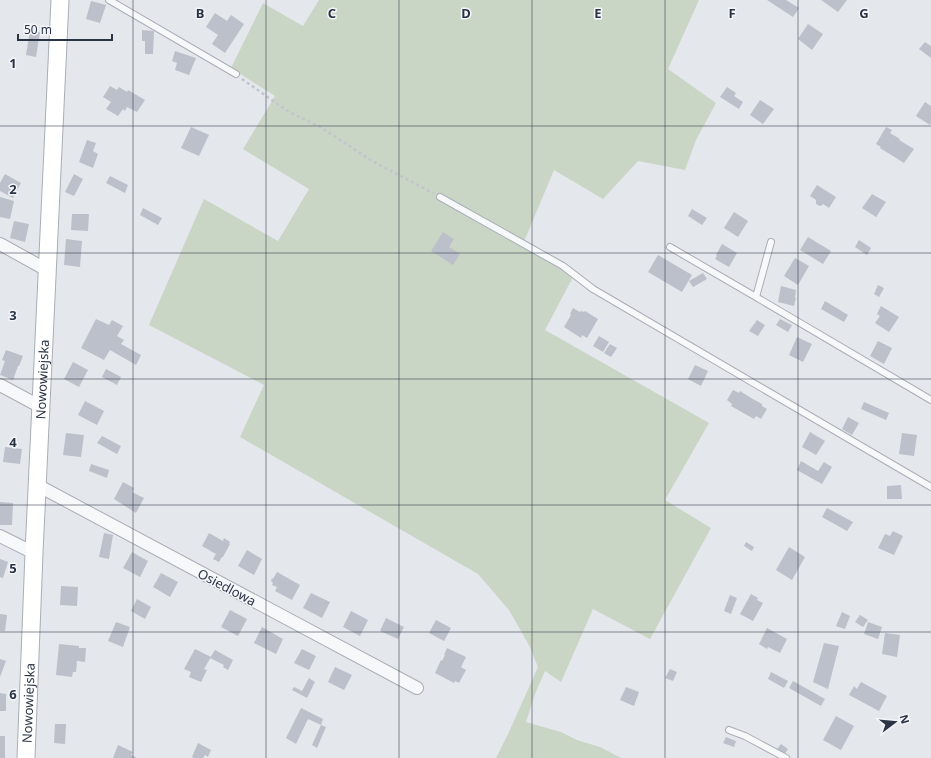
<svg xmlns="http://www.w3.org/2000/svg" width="931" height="758" viewBox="0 0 931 758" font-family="'Noto Sans',sans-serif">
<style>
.green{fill:#c9d6c5}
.building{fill:#bbc0ca}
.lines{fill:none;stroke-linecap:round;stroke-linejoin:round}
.lane-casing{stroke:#a9aeb7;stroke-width:8}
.street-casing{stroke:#a9aeb7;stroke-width:14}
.secondary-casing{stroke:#a9aeb7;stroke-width:19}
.path{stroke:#c2c5cb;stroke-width:2.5;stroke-dasharray:3 3;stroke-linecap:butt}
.lane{stroke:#f7f8fa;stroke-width:6}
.street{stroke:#f7f8fa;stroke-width:12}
.secondary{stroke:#fff;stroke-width:17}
.grid{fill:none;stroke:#2b3445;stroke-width:1;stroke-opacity:0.55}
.labels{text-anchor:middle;stroke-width:3;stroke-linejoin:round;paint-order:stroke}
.street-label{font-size:13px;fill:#2b3445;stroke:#f4f6f9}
.grid-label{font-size:13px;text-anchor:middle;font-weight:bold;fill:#2b3445;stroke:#f4f6f9;stroke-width:3;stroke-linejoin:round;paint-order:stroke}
</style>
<rect width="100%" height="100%" fill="#e4e7ec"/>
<!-- green -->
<path class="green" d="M319,0H699L668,69L716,103L696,140L685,170L638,161L603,199L554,170L523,244L573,277L545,330L709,423L665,500L711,528L650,639C631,629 612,619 593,609L561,682L545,671L535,694L526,722L561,732L577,740L600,747L621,758H496L509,732L538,667L530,647L509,610L478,574L240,437L264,385L149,325L204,199L278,241L309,189L243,149L275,96L231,68L263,3L303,26Z"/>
<!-- building -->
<path class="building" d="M767,0H786L799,8L793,17Z
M821,0H847L838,12Z
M91,1L106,5L100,23L86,19Z
M215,13L227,21L231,15L244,24L225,53L212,44L218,35L206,27Z
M808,24L823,34L812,50L798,39Z
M30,30L40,32L36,57L26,55Z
M142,30L154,31L153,54H145V41H142Z
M925,42L931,46V58L919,49Z
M175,51L196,58L189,75L175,70L177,63L172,61Z
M110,86L117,90L119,87L127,92L128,90L145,100L137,112L127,107L125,111L123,109L118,116L106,109L111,102L103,97Z
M727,87L736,93L734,96L743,102L739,109L720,97Z
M760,100L774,109L763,124L750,115Z
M925,102L931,106V123L930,125L916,116Z
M191,127L209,135L199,156L181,148Z
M886,127L892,130L890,133L900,139L899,140L914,149L904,163L880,148L881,147L876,144Z
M87,140L96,143L93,151L98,154L93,168L79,162Z
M5,174L21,183L13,198L0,191V183Z
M74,174L83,179L74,196L65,192Z
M110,176L128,185L125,193L106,183Z
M817,185L836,197L829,208L823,204L821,206L817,205L816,203V200L810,196Z
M872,194L886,202L876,217L862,208Z
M0,197L14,201L10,219L0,217Z
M143,208L162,218L158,225L140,215Z
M692,209L707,218L702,225L688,216Z
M734,212L748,221L738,237L724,228Z
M72,214H89L88,231L71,230Z
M14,221L29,224L25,242L10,238Z
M443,232L454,239L449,247L460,254L453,265L431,251Z
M808,237L831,251L823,264L800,250Z
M66,239L82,241L80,267L64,265Z
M859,240L871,248L867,255L855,247Z
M722,244L737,253L729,267L715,259L717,256L716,255Z
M658,255L692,275L682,292L648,272Z
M795,258L809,266L798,285L784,276Z
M703,273L707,279L693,287L689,281Z
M878,285L884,288L879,297L874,294Z
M781,286L796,290L795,298H796L794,306L778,302Z
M825,301L848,315L844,322L821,309Z
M881,306L899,317L889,332L875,323L880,316L877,314Z
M573,308L580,312L581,311L584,312L585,311L598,319L587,338L582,335L581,338L564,327L571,315L570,314Z
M96,319L109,325L112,320L123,326L117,336L124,340L121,344L141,355L136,365L110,350L104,360L81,348Z
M780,319L792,325L788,332L776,325Z
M757,320L765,325L758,336L749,331Z
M599,336L609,342L603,352L593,346Z
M797,337L812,344L803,362L789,355Z
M878,341L892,348L884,364L870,356Z
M610,344L617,348L611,357L604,353Z
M6,350L23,356L19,366H18L13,380L0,375L5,361L2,360Z
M73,362L88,370L79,387L64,379Z
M695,365L708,371L701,386L688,379Z
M106,369L121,377L117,385L102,377Z
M733,390L739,393L740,391L751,398L762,404V406L767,409L761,419L756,416L754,419L731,406L732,404L727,400Z
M85,401L104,411L97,425L78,415Z
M864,402L889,413L886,420L861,409Z
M848,417L859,423L852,435L842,429Z
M810,432L825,441L816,455L802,447Z
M66,433L84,435L81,457L63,455Z
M902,433L917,435L914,456L899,454Z
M102,436L121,446L117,454L97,443Z
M5,447L22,449L20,464L3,462Z
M801,461L818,471L824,462L832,467L822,484L797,470Z
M91,464L109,470L107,478L89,471Z
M123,482L134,488L132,492L144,498L136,513L114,499Z
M901,485L902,499H887V486Z
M0,502L13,503L12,525H0Z
M827,508L853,522L847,531L822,517Z
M893,531L903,536L894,555L878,548L885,534L890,536Z
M104,533L113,535L109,559L99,557Z
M209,533L223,541L224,538L230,542L229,544H230L223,557H222L219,562L213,559L216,554L202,546Z
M746,542L754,547L752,551L744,546Z
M789,547L805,557L792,580L776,570Z
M247,550L262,559L254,575L238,566Z
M132,552L148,561L140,577L123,568Z
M0,559L8,562L3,578L0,577Z
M277,572L300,585L292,600L275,591L277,587L272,585L273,583L271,581L272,578L273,579Z
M161,573L178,582L170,597L153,587Z
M61,586L78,587L77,606L60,605Z
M311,593L330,602L322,618L303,608Z
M751,594L758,598L757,600L763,603L753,621L740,614Z
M730,595L737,598L731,614L724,611Z
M137,599L151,607L145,619L131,611Z
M230,610L247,619L238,636L221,627Z
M351,611L368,620L360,636L343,627Z
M842,612L850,616L845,629L836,626Z
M0,614L7,615L5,631H0Z
M860,615L868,620L863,627L855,622Z
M386,618L404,627L398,639L380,631Z
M436,620L451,628L444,641L429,633Z
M116,622L130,627L123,647L108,641Z
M868,622L882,627L878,639L864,634Z
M262,627L283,639L276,654L254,643Z
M767,628L787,639L780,653L768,647L767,649L759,644Z
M885,633L900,635L897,657L882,654Z
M824,643L839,646L828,689L813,682Z
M59,644L79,646V648H86L85,662L77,661L76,672H73L72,677L56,675Z
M447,648L466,657L461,667L466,670L459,683L455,681L454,683L435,673L441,660L442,661L445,655H444Z
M195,649L211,657L204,669L207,670L201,682L189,677L191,672L184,669Z
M302,649L316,656L309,670L294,663Z
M215,650L233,660L228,670L223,667L224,665L210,658Z
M0,659L6,661L0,677Z
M335,667L352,675L344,690L328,682Z
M670,669L677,672L673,681L665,678Z
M771,672L788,681L784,688L768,679Z
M309,678L315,682L307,698L292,690L294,687L302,691Z
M793,681L825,699L821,706L789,688Z
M861,682L887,696L879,711L849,695L854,686L857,689Z
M626,687L639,692L634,706L620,700Z
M0,693L6,694V711H0Z
M301,708L323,719L321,725L308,719L296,744L286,738Z
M836,716L854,726L841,750L823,740Z
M55,724H66L65,744L54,743Z
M321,725L326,727L317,748L312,745Z
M0,736H5V758H0Z
M726,737L736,741L734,747L723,743Z
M198,743L211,750L208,757L205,755L203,758H194L192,757Z
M781,744L788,749L784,755L777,749Z
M118,745L133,752L131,755L137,758H113Z"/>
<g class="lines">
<!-- lane casing -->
<g class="lane-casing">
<path id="lane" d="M109,0L236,74
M440,197L563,266L593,289L931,487
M771,242L756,297L931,400
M670,247L756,297
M729,730L745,736L786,758"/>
</g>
<!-- street casing -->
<g class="street-casing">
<path id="street" d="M0,244L47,270
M0,385L41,407
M37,485L417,688
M0,536L34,553"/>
</g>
<!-- secondary casing -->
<g class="secondary-casing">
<g id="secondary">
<path id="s1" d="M26,758L34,553L60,0"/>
</g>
</g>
<!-- path -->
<path class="path" d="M242,79L289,112L322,128L372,161L433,193"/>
<!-- lane -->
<use href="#lane" class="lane"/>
<!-- street -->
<use href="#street" class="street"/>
<!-- secondary -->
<use href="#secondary" class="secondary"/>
</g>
<!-- grid -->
<path class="grid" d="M133,0V758M266,0V758M399,0V758M532,0V758M665,0V758M798,0V758M0,126H931M0,253H931M0,379H931M0,505H931M0,632H931"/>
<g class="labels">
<!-- street labels -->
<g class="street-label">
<text dy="5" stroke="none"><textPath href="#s1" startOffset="379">Nowowiejska</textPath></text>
<text transform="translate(227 587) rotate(28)" y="5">Osiedlowa</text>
<text dy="5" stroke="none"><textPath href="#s1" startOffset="55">Nowowiejska</textPath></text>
</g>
</g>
<g class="grid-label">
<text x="200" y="18">B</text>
<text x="332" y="18">C</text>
<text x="466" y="18">D</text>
<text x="598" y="18">E</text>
<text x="732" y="18">F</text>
<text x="864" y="18">G</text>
<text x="13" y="68">1</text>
<text x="13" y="194">2</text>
<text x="13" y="320">3</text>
<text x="13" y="447">4</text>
<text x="13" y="573">5</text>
<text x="13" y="699">6</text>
</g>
<!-- north arrow -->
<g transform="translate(895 722) rotate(74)" stroke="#f4f6f9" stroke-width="3" paint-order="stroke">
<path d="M0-3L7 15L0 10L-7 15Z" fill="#2b3445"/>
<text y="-6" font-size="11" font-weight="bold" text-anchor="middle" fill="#2b3445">N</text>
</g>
<!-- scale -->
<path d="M18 34v6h94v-6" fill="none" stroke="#2b3445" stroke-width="2"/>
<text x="24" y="34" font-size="12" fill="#2b3445" stroke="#f4f6f9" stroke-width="3" paint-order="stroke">50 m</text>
</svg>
